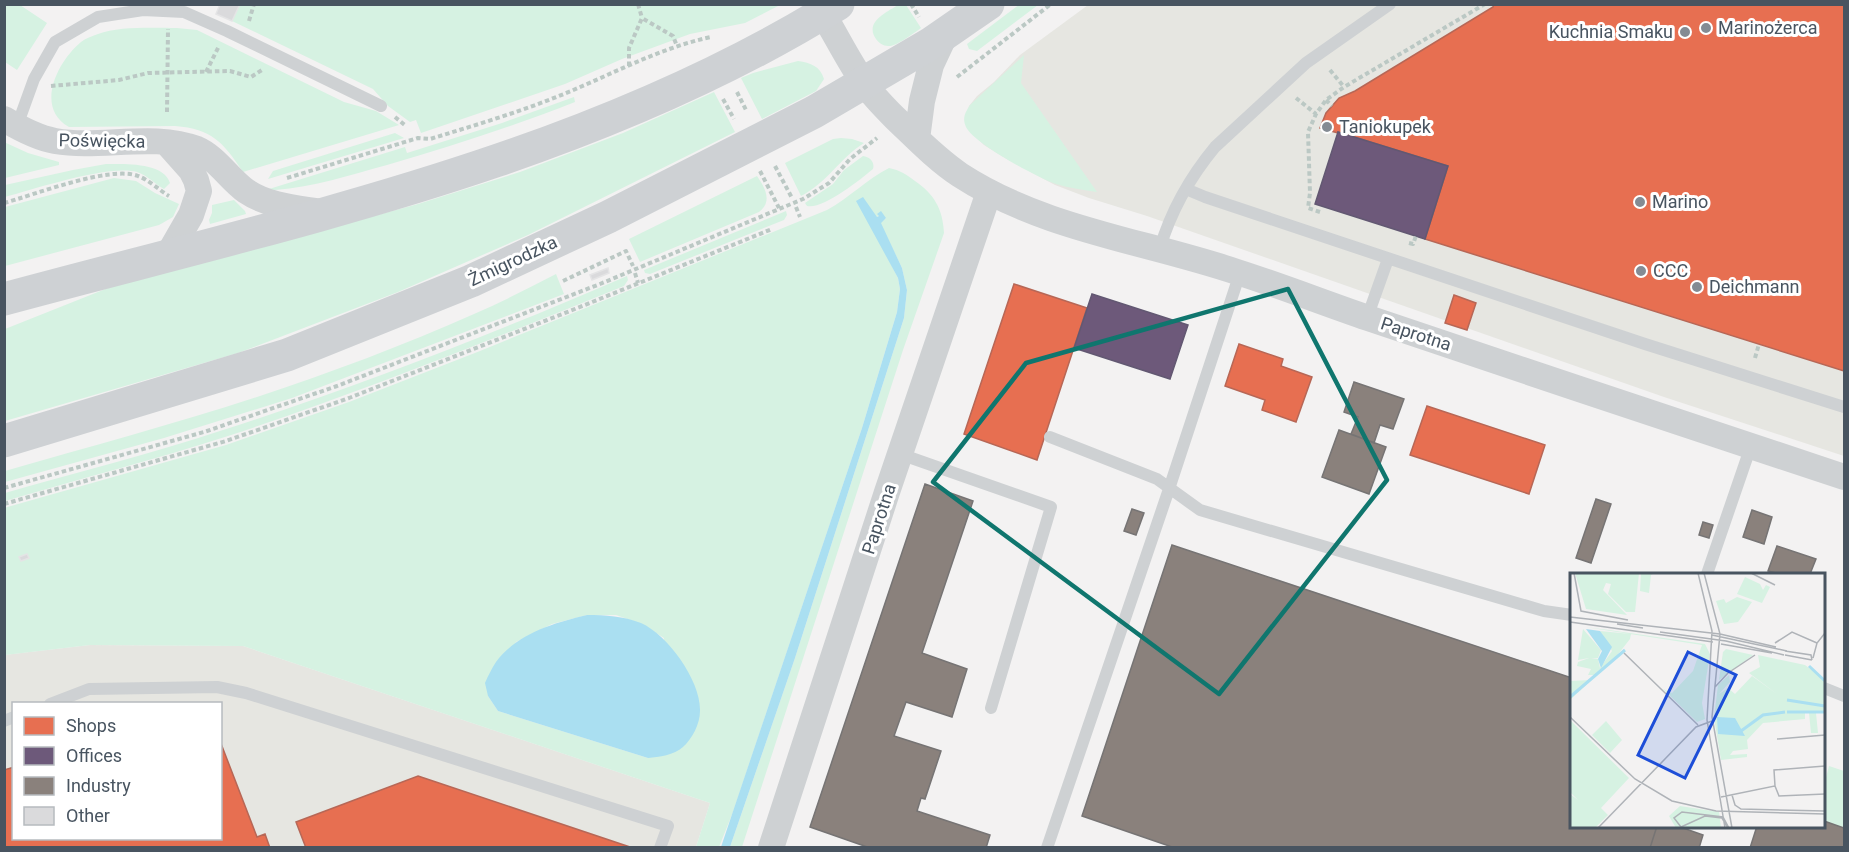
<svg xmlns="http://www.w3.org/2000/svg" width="1849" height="852" viewBox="0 0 1849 852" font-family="Roboto,sans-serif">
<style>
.commercial{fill:#e6e6e1;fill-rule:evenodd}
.green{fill:#d6f2e2;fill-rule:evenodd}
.water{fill:#aadff1}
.shops{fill:#e76f51;stroke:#b76756;stroke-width:1.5}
.offices{fill:#6d597a;stroke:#625872;stroke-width:1.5}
.industry{fill:#8a817c;stroke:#767474;stroke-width:1.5}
.building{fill:#dadadc;stroke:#e4e4e5;stroke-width:1.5}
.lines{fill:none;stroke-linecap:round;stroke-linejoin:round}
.path{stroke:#bbc8c4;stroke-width:4;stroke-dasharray:4.5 3;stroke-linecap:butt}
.lane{stroke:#ced1d3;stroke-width:12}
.street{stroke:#ced1d3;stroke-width:26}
.secondary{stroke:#ced1d4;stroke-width:33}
.marked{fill:none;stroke:#0f766e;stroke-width:4.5;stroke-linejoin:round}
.poi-dot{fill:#848b93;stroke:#fff;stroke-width:2}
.labels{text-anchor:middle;stroke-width:6;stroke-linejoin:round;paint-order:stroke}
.poi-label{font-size:18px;fill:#485460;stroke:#fff;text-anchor:start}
.street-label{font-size:18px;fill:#485460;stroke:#fff}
.inset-river{fill:none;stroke:#aadff1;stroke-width:3}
.inset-road{fill:none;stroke:#afb3b8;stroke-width:1.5}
.view{fill:#1d4ed8;fill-opacity:0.15;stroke:#1d4ed8;stroke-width:3}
.inset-edge{fill:none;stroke:#485460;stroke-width:3}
</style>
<rect width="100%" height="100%" fill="#f3f2f2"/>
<!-- commercial -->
<path class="commercial" d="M1088,5H1844V456L1664,397L1147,216L1089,198L1055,185L1005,158L984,145L967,128L965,121L969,106L977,96L994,82L1020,55Z
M90,645L243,646L710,803L696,847H5L4,655ZM14,704H220V838H14Z"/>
<!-- green -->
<path class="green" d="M240,4L780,5L745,23L690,34L622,59L565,84L421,133L416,120L410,122L388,106L373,89L232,21Z
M1020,4L1038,5L977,51L969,49L967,44Z
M4,5H20L47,23L17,70L5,62Z
M898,5H906L921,28C914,33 896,47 888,46C883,46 879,43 876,39C864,22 887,12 898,5Z
M177,28L197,30L344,102L376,111L399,125L243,172C223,142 212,129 175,126L69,127C34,107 58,61 81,42C86,38 93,36 98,34C119,26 154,28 177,28Z
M1024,55L1021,83L1097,192C1084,190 1069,188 1056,184C1038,178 973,143 966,127C962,118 965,113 970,105Z
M798,61C811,63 820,66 824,79L816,91L762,119L741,78L753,73Z
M714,92L735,132L528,235L398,292L238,353L5,421V329L108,288L418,204L520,172L623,133Z
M574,97L575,102C514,126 451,146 387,165C350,175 314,187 275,190L269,189L405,147L407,153L502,123Z
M395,133L404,138L268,179L273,171Z
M841,138L852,139L864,143C840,158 827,183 801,196L785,163L833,139Z
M4,142L28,153L59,162V165L5,178Z
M863,156C870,157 875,162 873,169C860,180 822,210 807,206L805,203L833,184L844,170Z
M106,164C124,164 164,162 170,183L164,189C155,184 147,175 137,172C110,164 34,189 5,197V185L73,170Z
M889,168C900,170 907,175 915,181C934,194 943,209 944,233L903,350L742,847H730L795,658L904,318L907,290L902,268L880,223L886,218L879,216L877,217L883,249L898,278L900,289L897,312L862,428L733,812L719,847H696L710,803L243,646L90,645L5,655L4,508L226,445L349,402L480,351L827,210C849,198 867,179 889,168ZM587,615H616L642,624L664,638L648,758L498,711L488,696L516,642L552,624Z
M757,176C765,188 773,201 759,212L640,262L629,239Z
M114,178L136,181L155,193L179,204L173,217L159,225L5,266V207Z
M234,200L245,211L246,214L210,224L209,220L212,213V205Z
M786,211L787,215L784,220L650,274L645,273L644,270Z
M556,274L564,294L292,398L164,438L5,482V471C89,447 174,424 257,397C330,373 404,345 474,314C502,302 529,288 556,274Z
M627,276L628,280L624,286C493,339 362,392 228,436C154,460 79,479 5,501V493C77,472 151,454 223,430C360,386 495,333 627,276Z
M1829,766L1844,771V828L1824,821V785Z"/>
<!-- water -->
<path class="water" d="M863,197L877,217L879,216L877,214L881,211L886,218L881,223L902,268L907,290L904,318L795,658L730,847H721L862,428L897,312L900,289L898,278L856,201Z
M587,615C606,615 623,616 641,623C668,635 701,681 700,711C700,724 692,739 683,747C674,755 659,757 648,758L498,711L488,696L485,683C488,676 492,668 496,662C518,633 554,623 587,615Z"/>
<!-- shops -->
<path class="shops" d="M1494,4H1844V371L1425,239L1448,166L1338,132V133L1320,128L1326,113L1339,98L1355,91L1493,7Z
M1014,284L1087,308L1037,460L964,434Z
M1454,295L1476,303L1467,330L1445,323Z
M1239,344L1283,359L1281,366L1312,377L1296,422L1262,410L1265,400L1225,386Z
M1427,406L1545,445L1529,494L1410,455Z
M220,741L257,837L265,834L270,848H4V770L14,767V838H220Z
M418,776L633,848H306L296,822Z"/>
<!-- offices -->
<path class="offices" d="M1338,132L1448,166L1425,239L1315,204Z
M1092,294L1188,325L1170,379L1074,348Z"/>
<!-- industry -->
<path class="industry" d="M1354,382L1404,399L1393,429L1380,425L1374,443L1351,434L1358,417L1344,412Z
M1339,430L1386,447L1369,494L1322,477Z
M925,484L973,501L922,653L967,669L952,717L906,702L894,736L941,751L925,799L921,798L917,811L990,835L986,848H870L810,827Z
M1596,499L1611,504L1591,563L1576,558Z
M1132,509L1144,513L1136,535L1124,531Z
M1752,510L1772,517L1764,544L1743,537Z
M1703,522L1713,525L1709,538L1699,535Z
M1172,545L1572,678V826H1657L1650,848H1175L1082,816Z
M1777,546L1816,559L1810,574H1780L1768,571Z
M1824,821L1844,828V848H1750L1757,826H1824Z
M1657,826H1683V828L1703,835L1699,848H1650Z"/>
<!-- building -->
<path class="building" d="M220,4H240L232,21L216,14Z
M608,268L609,273L592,280L590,275Z
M27,554L29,558L21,561L19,557Z"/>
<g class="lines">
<!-- path -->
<path class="path" d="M638,4L642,18
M911,4L919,17
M249,21L254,4
M629,66V48L642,18L673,36L677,46
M1330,70L1344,87
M206,72L219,46
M957,77L1051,4
M51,86L119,80L148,73L230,71L251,77L262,70
M737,92L747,112
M1296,98L1316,114
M723,99L734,119
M1326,100L1332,106
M167,112L168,29
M395,117L406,126
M775,166L792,198
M760,171L779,208
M287,178L418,138L430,139C479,124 530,109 578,88C622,69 664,47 711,37
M4,203C34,195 110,165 138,176C149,180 159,190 169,196
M796,207L800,217
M1320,212L1308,208L1310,193L1308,132L1316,114L1326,100L1344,87L1485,4
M1409,243L1413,244L1416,236
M635,273L638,283
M563,281L626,251L633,266
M1755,358L1759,344
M4,488L204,432L337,386L600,284L803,199L829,183L850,159L877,138
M4,504L226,441L349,398L570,311L772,229"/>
<!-- lane -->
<path class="lane" d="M17,126L34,79L55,42L98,17L143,10L184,12L227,31L381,106
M1186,189L1205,197L1645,344L1844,407
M1160,248C1171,211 1191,176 1215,147L1306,63L1390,4
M1367,318L1388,259
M1050,437L1157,479L1200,510L1544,611L1572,615
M900,454L1051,507L991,708
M1707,574L1751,446
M1824,688L1844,696
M50,704L89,689L217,687L246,693L668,826L660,848
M4,721L14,717
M1047,848L1168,492L1240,273"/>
<!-- street -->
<path class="street" d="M823,14C837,37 849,62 864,83C873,96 884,107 895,118C916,138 936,159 960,175C1043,229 1145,241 1237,272C1281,286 1324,303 1368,318C1526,372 1686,424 1844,477
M4,119C19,128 38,138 55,141C101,149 153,132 197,149C216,157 230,180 246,191C268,206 297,208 321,212
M917,139L922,101L931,65L946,33
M167,143L191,170L196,180L199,191L191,215L168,255
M771,848L887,492L989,192"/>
<!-- secondary -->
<path class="secondary" d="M4,299C288,222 586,161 838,4
M4,441L287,355L471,281L608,217L814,112L930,44L988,4"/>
</g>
<!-- marked area -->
<path class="marked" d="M1288,289L1387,480L1219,694L933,482L1026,363Z"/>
<!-- markers -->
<g class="poi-dot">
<circle cx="1706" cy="28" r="6"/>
<circle cx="1685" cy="32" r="6"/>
<circle cx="1327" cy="127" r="6"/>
<circle cx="1640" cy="202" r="6"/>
<circle cx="1641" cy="271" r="6"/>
<circle cx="1697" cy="287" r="6"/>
</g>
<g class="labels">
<!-- poi labels -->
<g class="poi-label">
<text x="1718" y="34">Marinożerca</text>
<text x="1673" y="38" text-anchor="end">Kuchnia Smaku</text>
<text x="1339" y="133">Taniokupek</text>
<text x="1652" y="208">Marino</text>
<text x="1653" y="277">CCC</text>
<text x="1709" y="293">Deichmann</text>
</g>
<!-- street labels -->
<g class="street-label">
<text transform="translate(102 141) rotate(1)" y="6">Poświęcka</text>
<text transform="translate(513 261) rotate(-25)" y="6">Żmigrodzka</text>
<text transform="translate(1416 334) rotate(18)" y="6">Paprotna</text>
<text transform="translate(879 519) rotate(-72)" y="6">Paprotna</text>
</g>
</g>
<!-- overview -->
<g transform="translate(1570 573)">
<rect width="255" height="255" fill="#f3f2f2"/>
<path d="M5,0H69L65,39H56L38,21L41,11L36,10L33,17L57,42L16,36ZM71,0H85L81,2L79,20L70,18ZM175,4L190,11L193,17L196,12L200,14L192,30L167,21ZM167,24L182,29L168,49L154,51L146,28L154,26L156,30ZM15,54L39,57L135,71L140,81L132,130L135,146L127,149L93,116L102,120L123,98L132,72ZM13,56L31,77L28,85H21L28,86L30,95L42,78L30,58L61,61L60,66L45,85L0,127V108L21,107L26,102H18L21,96L7,93L8,89L19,85L8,87ZM156,76L183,82L149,107L153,79ZM188,82L235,92L255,107V138L242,139L246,140L248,160H241L239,140H235V146L193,150L177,167L178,176L163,178L160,182L177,181V184L151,187L144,145L148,112L159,102L160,109L149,121L158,115L165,121L182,103L207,121L179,100L190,94ZM0,147L59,205L31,235L38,242L25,255H0V221L8,227L0,219ZM36,148L52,167L40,180L22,162ZM110,233L149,239L151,255H106L99,243Z" fill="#d6f2e2"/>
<path d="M16,56L30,58L42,74L31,95L28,86L32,78ZM147,144L165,145L175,163L148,161Z" fill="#aadff1"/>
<path class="inset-river" d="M239,93L255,108M0,124L55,77M217,127L255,133M217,139H255M171,158L193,142L215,139"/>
<path class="inset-road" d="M4,0L11,38L58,47M128,0L142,58L137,147L155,255M134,0L150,61L142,144L162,255M181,0L205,12M0,44L150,61M0,49L143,69M47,51L73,55M90,59L156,68L214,82M150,61L206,74M142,62L217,78M205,70L222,59L247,70M151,71L202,80M215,78L241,82L242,87M54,80L128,152M215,82L242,87M243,85L247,70L255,60M145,114L158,100L185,82M0,144L65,206L102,228L146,238L255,241M207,166L255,162M205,213L209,223L255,221M162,222L165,232L171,236L255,238M151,224L205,213L204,197L255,193M28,255L126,154L142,148M158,255L152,245L135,243L111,254L104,245L112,239L153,244L159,255"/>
<path class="view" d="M118,79L166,102L115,205L68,182Z"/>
<rect width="255" height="255" class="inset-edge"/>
</g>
<!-- border -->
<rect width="1849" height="852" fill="none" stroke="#485460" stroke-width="12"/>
<!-- legend -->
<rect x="12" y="702" width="210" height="138" fill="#ffffff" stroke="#b6bbbf" stroke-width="1.5"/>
<rect x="24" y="717" width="30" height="18" fill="#e76f51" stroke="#b6bbbf" stroke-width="1.5"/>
<text x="66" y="732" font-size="18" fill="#485460">Shops</text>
<rect x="24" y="747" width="30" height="18" fill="#6d597a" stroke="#b6bbbf" stroke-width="1.5"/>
<text x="66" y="762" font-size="18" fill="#485460">Offices</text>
<rect x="24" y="777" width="30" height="18" fill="#8a817c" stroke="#b6bbbf" stroke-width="1.5"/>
<text x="66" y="792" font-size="18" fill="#485460">Industry</text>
<rect x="24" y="807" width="30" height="18" fill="#dadadc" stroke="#b6bbbf" stroke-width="1.5"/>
<text x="66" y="822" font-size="18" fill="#485460">Other</text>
</svg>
